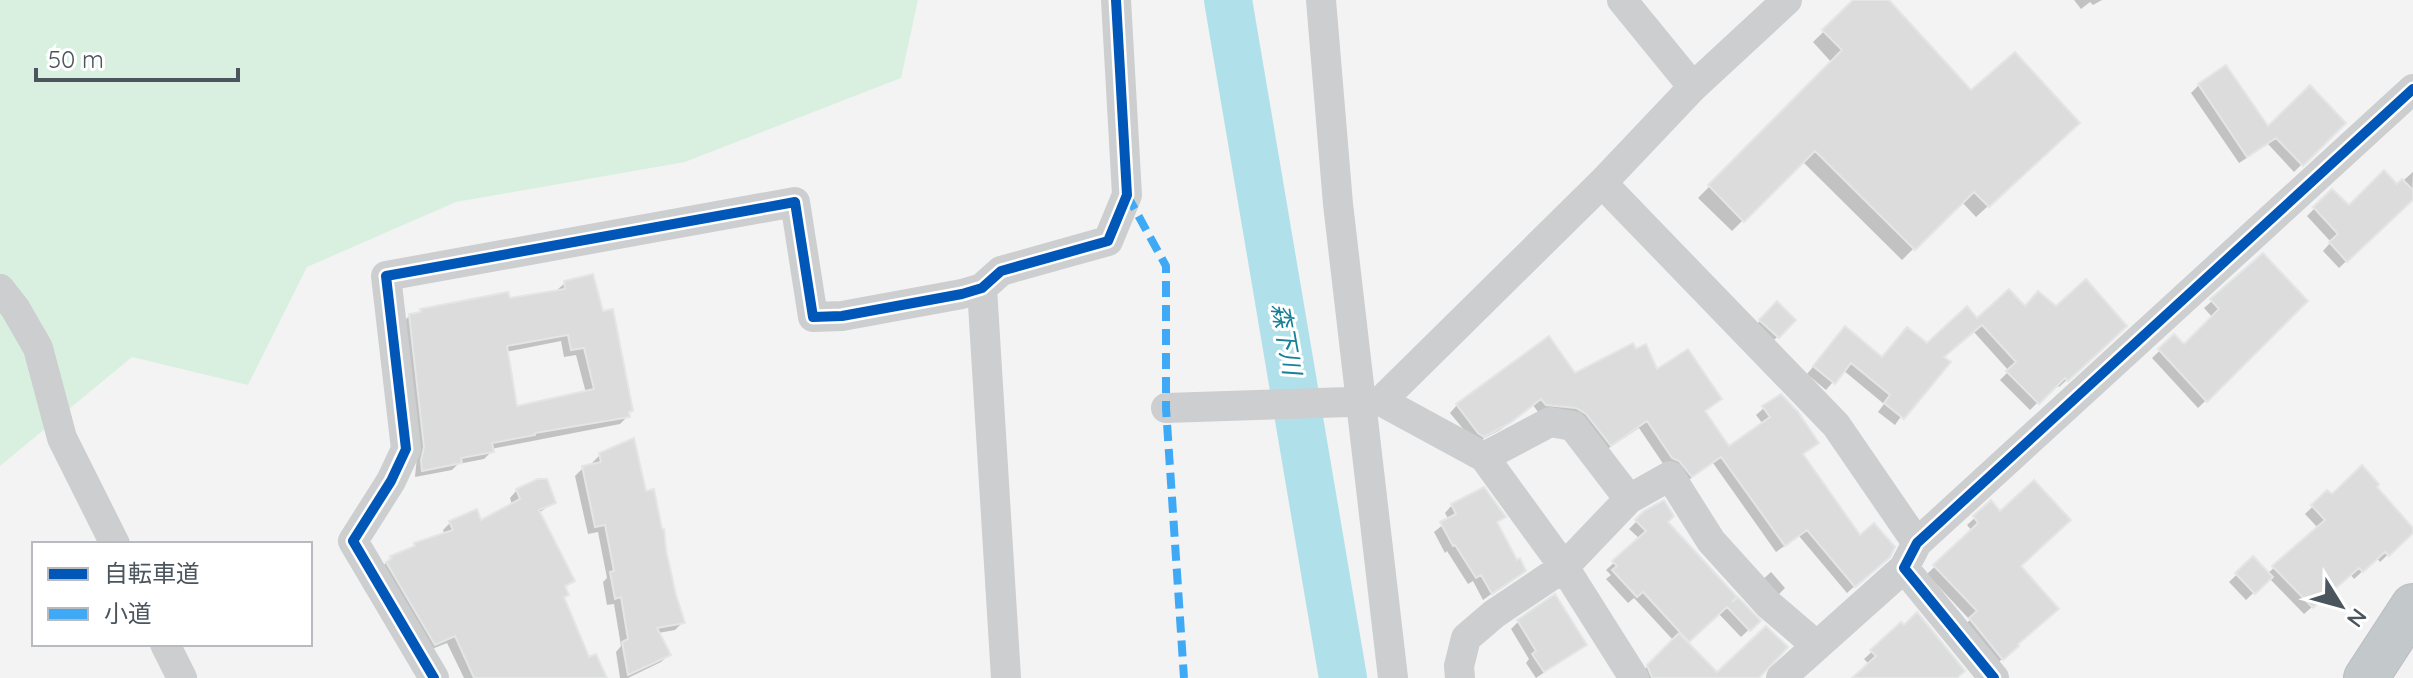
<svg xmlns="http://www.w3.org/2000/svg" width="2413" height="678" viewBox="0 0 2413 678" font-family="Quicksand,'Noto Sans JP',sans-serif">
<style>
.green{fill:#d9f0e1}
.shadow{fill:#0003;fill-rule:evenodd}
.lines{fill:none;stroke-linecap:round;stroke-linejoin:round}
.river{stroke:#b0e1eb;stroke-width:48}
.building{fill:#dcdcdd;stroke:#e4e5e5;stroke-width:2;fill-rule:evenodd}
.trunk-casing{stroke:#b8bdc2;stroke-width:46}
.minor{stroke:#ccced0;stroke-width:30}
.trunk{stroke:#c3c8ca;stroke-width:44}
.quiet{stroke:#3fa9f5;stroke-width:8;stroke-dasharray:16 8;stroke-linecap:butt}
.cycleway-casing{stroke:#fff;stroke-width:15}
.cycleway{stroke:#0057b8;stroke-width:10}
.labels{text-anchor:middle;stroke-width:6;stroke-linejoin:round;paint-order:stroke}
.water-label{font-size:24px;font-style:italic;fill:#158097;stroke:#fff}
</style>
<rect width="100%" height="100%" fill="#f3f3f3"/>
<!-- green -->
<path class="green" d="M0,0H918L901,78L685,162L456,202L307,267L248,385L132,357L0,466Z"/>
<!-- shadow -->
<path class="shadow" d="M1856,0H1887L1971,93L2066,135L1976,217L1961,201L1902,260L1802,161L1732,231L1698,198L1832,63L1813,42Z
M2074,0H2102L2093,5L2090,2L2081,9Z
M2199,85L2268,129L2343,123L2294,172L2268,144L2239,163L2191,93Z
M2413,172L2412,199L2339,268L2323,251L2331,242L2307,216L2332,191L2349,208L2397,186Z
M565,283L628,416L620,424L491,449V452L484,459L458,464L452,470L415,477L417,456L402,324L409,316L418,315L421,311L508,301L557,290ZM561,341L564,357L576,355L586,393L516,408L506,352Z
M2212,301L2269,339L2198,408L2152,358L2174,337L2183,347L2213,318L2204,308Z
M1777,304L1794,320L1770,344L1753,328Z
M2024,308L2056,309L2117,334L2059,387L2056,384L2030,410L2000,380L2009,371L1973,331L1942,358L1895,425L1878,412L1884,404L1843,370L1826,390L1807,374L1838,337L1881,359L1927,346L1977,321Z
M1656,371L1712,406L1703,413L1729,449L1763,424L1756,415L1764,408L1816,443L1802,455L1879,564L1847,593L1799,536L1776,552L1713,463L1684,483L1664,465L1639,428L1603,452L1538,412L1533,405L1500,430L1475,443L1450,413L1457,405L1574,376Z
M600,455L644,493L664,550L683,622L675,630L658,633L669,655L661,662L628,678H620L616,652L621,646L614,604L607,605L603,582L607,578L598,532L588,534L575,476L583,468L593,466L592,463Z
M2374,488L2413,531L2380,562L2377,558L2354,579L2350,574L2304,614L2269,578L2246,600L2229,582L2253,559L2267,574L2318,528L2305,514L2327,493L2332,497Z
M517,490L554,502L539,513L572,581L564,589L563,598L587,660L605,678H464L447,643L427,651L384,565L391,557L411,550L415,545L445,535L443,530L451,522L480,523L512,505L510,498Z
M1991,503L2019,567L2009,653L1994,666L1962,627L1970,620L1927,574L1972,531L1967,525Z
M1452,505L1503,517L1495,525L1516,563L1524,570L1483,600L1473,581L1468,584L1447,551L1445,553L1434,532L1449,520L1445,513Z
M1645,513L1665,522L1728,608L1737,600L1758,621L1741,637L1718,613L1685,643L1717,675L1756,678H1641L1640,674L1674,641L1634,598L1628,603L1606,579L1611,575L1606,570L1640,539L1629,529Z
M1771,572L1785,588L1774,599L1759,583Z
M1518,622L1584,645L1536,678L1526,663L1529,659L1511,629Z
M1901,625L1955,678H1855L1870,665L1864,659Z"/>
<g class="lines">
<!-- river -->
<path class="river" d="M1228,0L1343,678"/>
</g>
<!-- building -->
<path class="building" d="M1853,0H1889L1971,90L2015,52L2080,123L1989,207L1974,192L1915,250L1815,151L1744,222L1708,185L1842,50L1822,30Z
M2226,65L2268,126L2310,85L2346,123L2303,166L2276,138L2247,157L2198,84Z
M2384,170L2397,184L2402,179L2413,190V200L2347,262L2329,242L2338,234L2313,207L2332,189L2349,205Z
M2263,253L2308,301L2207,402L2158,349L2174,334L2184,344L2219,309L2210,299Z
M593,274L603,311L613,309L633,411L629,412L630,417L535,433V435L492,443L494,452L461,458L462,463L422,471L421,460L424,447L409,314L421,312L420,309L508,292L510,298L565,289L564,281ZM568,335L571,350L584,348L594,389L517,406L507,346Z
M2086,279L2127,326L2068,381L2065,378L2039,404L2006,371L2016,362L1982,325L1944,357L1951,362L1904,419L1884,403L1890,395L1851,363L1835,384L1813,366L1845,326L1882,357L1907,327L1927,343L1967,306L1977,318L2009,289L2025,306L2038,291L2056,306Z
M1777,301L1796,320L1779,338L1759,320Z
M1549,336L1575,373L1633,343L1636,349L1646,344L1657,369L1688,349L1722,399L1705,411L1729,446L1770,417L1762,406L1781,394L1798,412L1819,443L1803,454L1860,535L1874,523L1895,547L1890,557L1855,587L1807,530L1785,546L1721,457L1692,477L1679,461L1672,458L1647,421L1611,446L1586,414L1576,408L1546,405L1541,399L1510,423L1484,437L1478,433L1456,404Z
M634,438L646,491L654,489L662,529H664L666,550L676,595L685,623L657,628L671,655L628,675L622,642L628,639L621,597L615,599L610,572L614,571L605,525L595,527L582,466L601,462L599,453Z
M2362,465L2379,484L2377,487L2413,528V533L2389,556L2385,552L2363,572L2359,568L2313,608L2272,566L2325,520L2311,505L2327,490L2332,494Z
M538,479H547L556,503L539,510L575,581L565,586L569,595L564,597L589,657L596,654L607,678H474L455,636L435,645L386,562L392,558L390,556L415,546L414,543L453,530L449,521L477,509L481,520L520,499L516,489Z
M2034,480L2071,520L2021,566L2059,609L2018,644L2019,646L2003,660L1969,618L1977,611L1933,565L1978,523L1973,516L1991,500L2000,511Z
M1484,487L1506,517L1497,522L1517,560L1520,558L1526,571L1492,594L1481,575L1476,578L1455,545L1453,546L1440,522L1456,514L1451,504Z
M1664,500L1674,516L1668,522L1737,597L1732,602L1738,597L1761,621L1750,631L1727,607L1689,642L1643,592L1637,597L1612,570L1617,566L1612,561L1646,531L1635,520L1644,511Z
M2253,556L2273,577L2255,594L2235,573Z
M1555,594L1587,645L1544,672L1532,654L1536,651L1517,620Z
M1917,612L1965,671L1957,678H1852L1876,656L1870,650L1901,622L1904,625Z
M1766,626L1788,647L1759,678H1652L1647,665L1679,633L1717,672Z"/>
<g class="lines">
<!-- trunk casing -->
<g class="trunk-casing">
<path id="trunk" d="M2366,678L2413,606"/>
</g>
<!-- minor -->
<path class="minor" d="M1321,0L1338,204L1393,678
M1622,0L1693,87
M1602,183L1836,425L1917,543
M982,288L1006,678
M0,289L15,308L38,348L62,438L115,544
M1381,401L1602,183L1693,87L1787,0
M1166,408L1381,401L1484,457L1564,567L1634,678
M1484,457L1550,422L1573,426L1629,499
M165,644L182,678
M434,678L353,541L391,481L406,449L386,276L795,202L813,317L842,316L962,294L982,288L1001,271L1108,241L1127,195L1116,0
M1460,678L1459,666L1466,638L1494,614L1564,567L1629,499L1670,476L1711,541L1768,604L1817,646
M1781,678L1904,568
M1994,678L1904,568L1917,543L2413,89"/>
<!-- trunk -->
<use href="#trunk" class="trunk"/>
<!-- quiet -->
<path class="quiet" d="M1127,195L1166,266V408L1184,678"/>
<!-- cycleway casing -->
<g class="cycleway-casing">
<path id="cycleway" d="M434,678L353,541L391,481L406,449L386,276L795,202L813,317L842,316L962,294L982,288L1001,271L1108,241L1127,195L1116,0
M1994,678L1904,568L1917,543L2413,89"/>
</g>
<!-- cycleway -->
<use href="#cycleway" class="cycleway"/>
</g>
<g class="labels">
<!-- water labels -->
<g class="water-label">
<text transform="translate(1286 339) rotate(80)" y="8">森下川</text>
</g>
</g>
<!-- legend -->
<rect x="32" y="542" width="280" height="104" fill="#ffffff" stroke="#b7bbbf" stroke-width="2"/>
<rect x="48" y="568" width="40" height="12" fill="#0057b8" stroke="#b7bbbf" stroke-width="2"/>
<text x="104" y="582" font-size="24" fill="#4a555e">自転車道</text>
<rect x="48" y="608" width="40" height="12" fill="#3fa9f5" stroke="#b7bbbf" stroke-width="2"/>
<text x="104" y="622" font-size="24" fill="#4a555e">小道</text>
<!-- north arrow -->
<g transform="translate(2341 606) rotate(127)" stroke="#ffffff" stroke-width="6" paint-order="stroke">
<path d="M0-6L14 30L0 20L-14 30Z" fill="#4a555e"/>
<text y="-12" font-size="22" font-weight="bold" text-anchor="middle" fill="#4a555e">N</text>
</g>
<!-- scale -->
<path d="M36 68v12h202v-12" fill="none" stroke="#4a555e" stroke-width="4"/>
<text x="48" y="68" font-size="24" fill="#4a555e" stroke="#ffffff" stroke-width="6" paint-order="stroke">50 m</text>
</svg>
